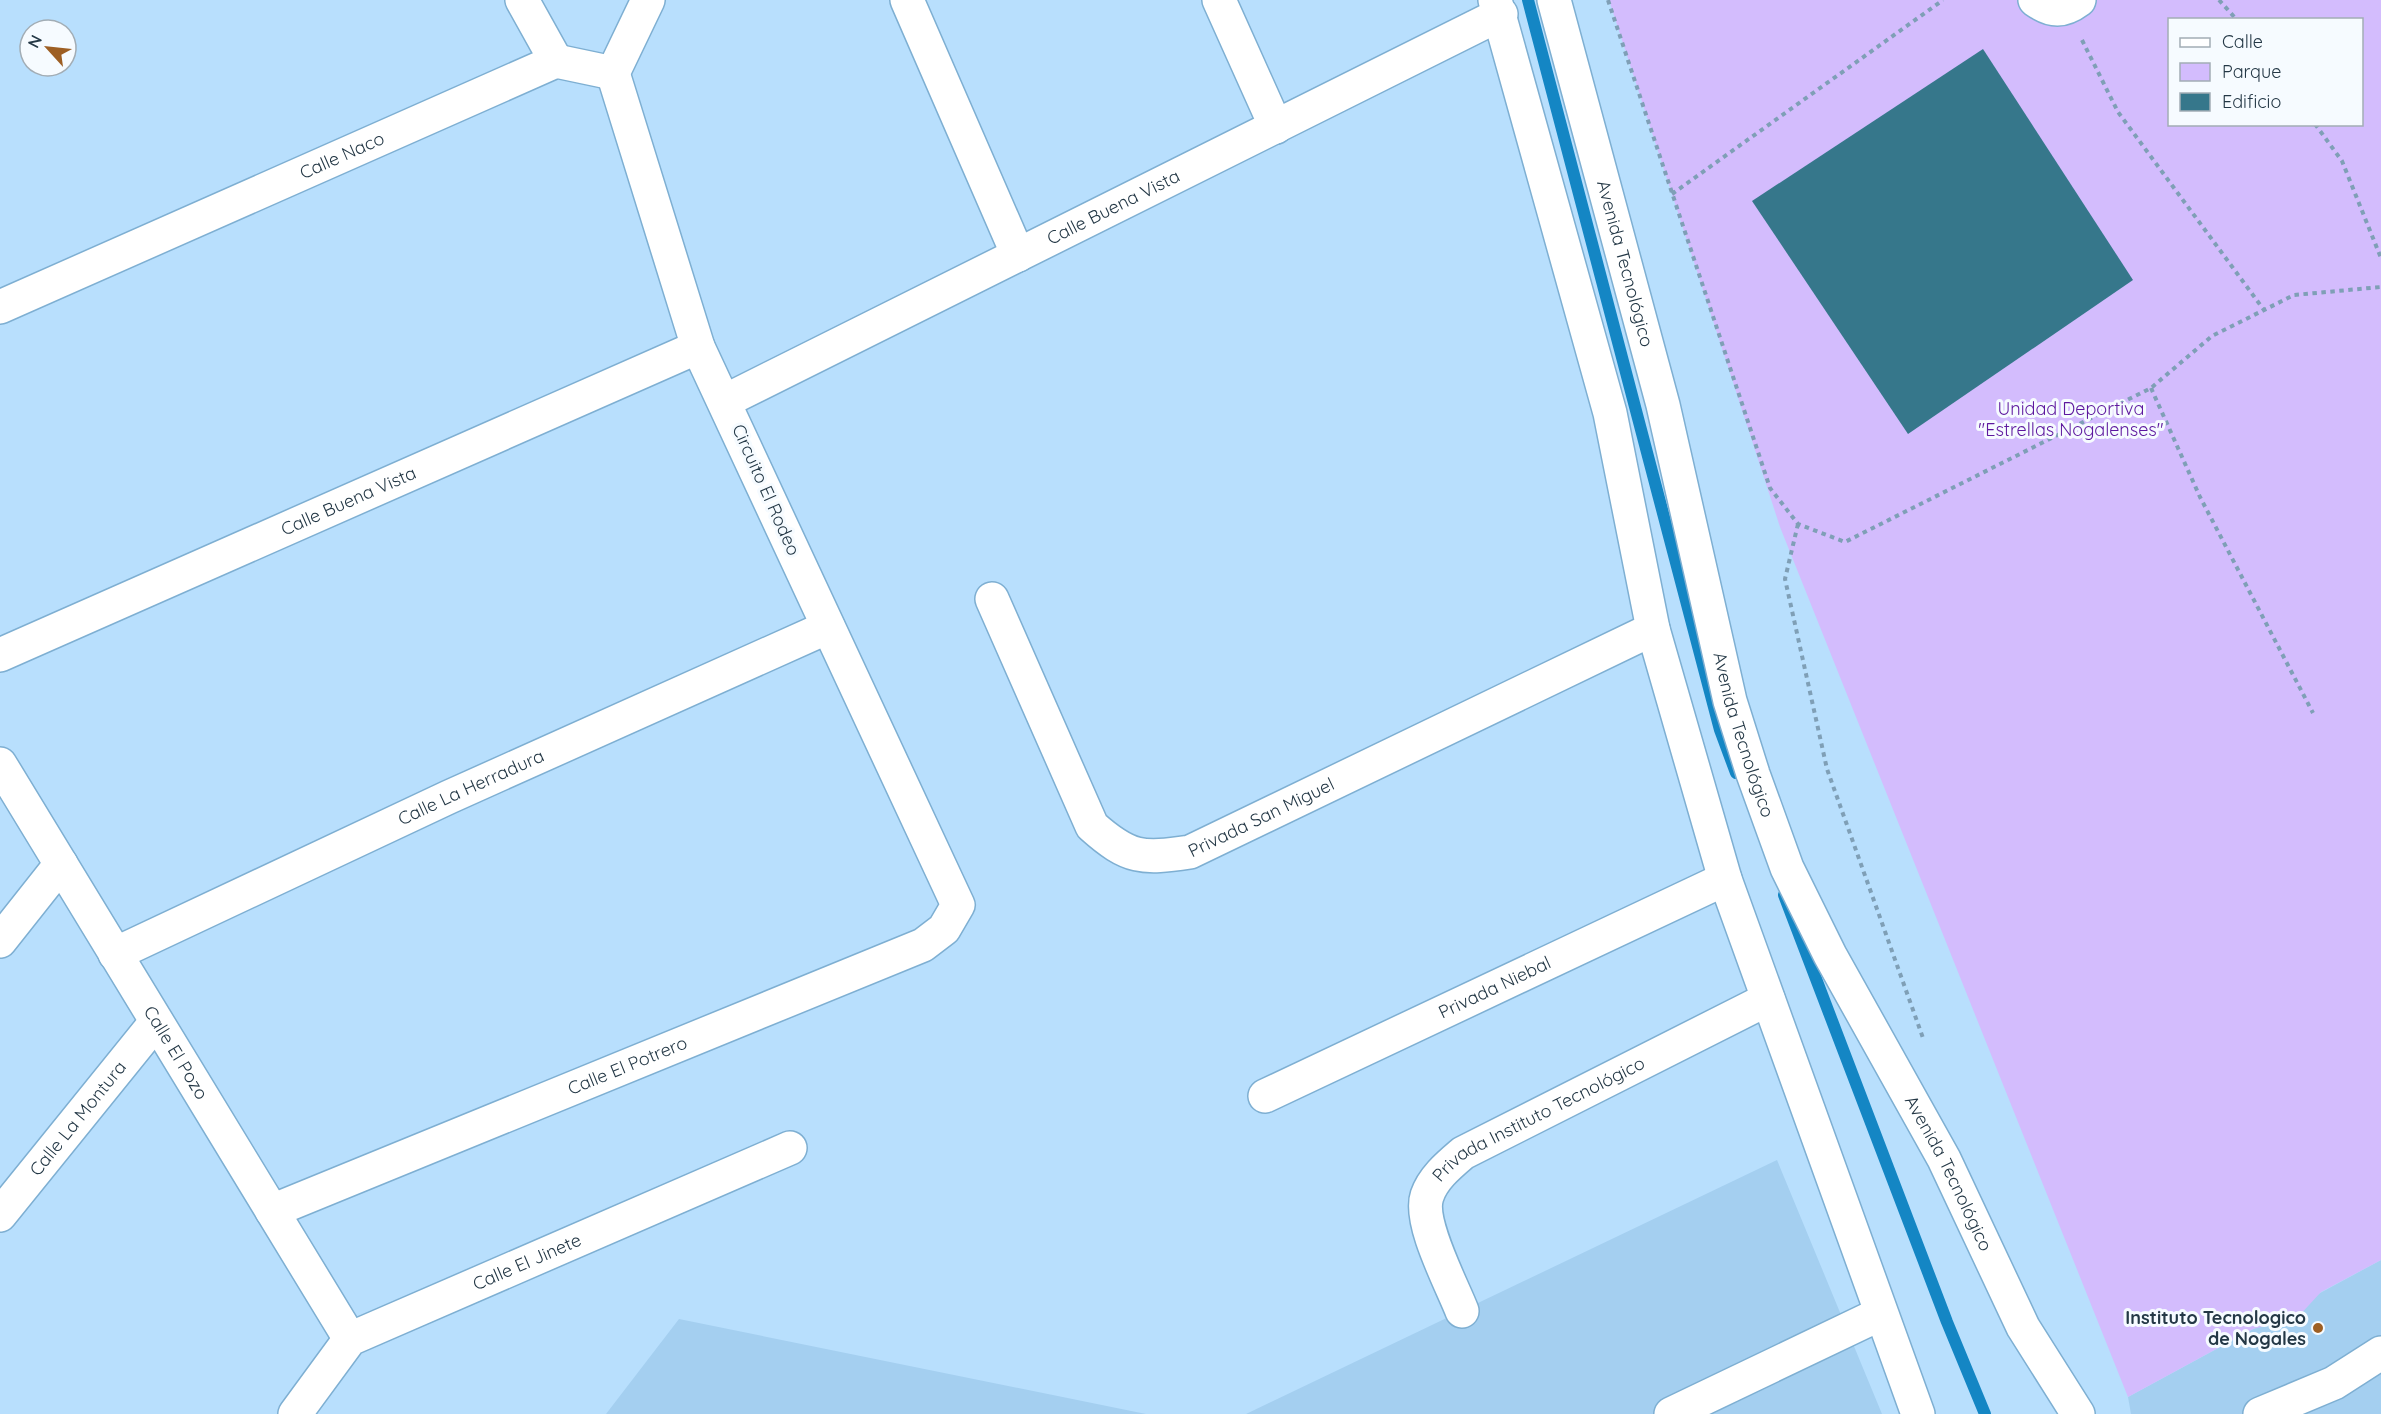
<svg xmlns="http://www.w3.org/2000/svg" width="2381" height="1414" viewBox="0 0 2381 1414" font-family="Quicksand,sans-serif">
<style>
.built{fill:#a4cff0}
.green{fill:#d3bcfd;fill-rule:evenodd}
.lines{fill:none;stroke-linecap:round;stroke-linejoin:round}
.stream{stroke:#1486c4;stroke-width:12}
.building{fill:#36778b}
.minor-casing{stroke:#7eafd2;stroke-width:36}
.secondary-casing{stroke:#7eafd2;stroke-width:36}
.path{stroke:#7f9fb6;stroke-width:4;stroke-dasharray:4.5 4.5;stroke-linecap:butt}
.minor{stroke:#fff;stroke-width:33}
.secondary{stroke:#fff;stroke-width:33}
.poi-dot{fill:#9d5f24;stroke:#f6fbff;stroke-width:2}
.labels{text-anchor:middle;stroke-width:6;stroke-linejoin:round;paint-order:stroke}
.street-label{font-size:18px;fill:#243846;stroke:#f6fbff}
.park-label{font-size:18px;fill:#5d179e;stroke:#f6fbff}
.poi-label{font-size:18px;font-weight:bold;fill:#243846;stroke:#f6fbff;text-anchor:end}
</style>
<rect width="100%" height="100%" fill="#b8dffd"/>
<!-- built -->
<path class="built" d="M1777,1160L1882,1414H1246Z
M2381,1260V1414H2131L2128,1397Z
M679,1319L1146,1414H606Z"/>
<!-- green -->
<path class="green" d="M1609,0H2381V1260L2321,1292L2297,1318L2253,1329L2128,1397L1780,527ZM2170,20H2362V124H2170Z"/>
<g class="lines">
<!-- stream -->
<path class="stream" d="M1528,0L1720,730L1736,773
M1784,895L1947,1322L1985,1414"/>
</g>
<!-- building -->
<path class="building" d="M1983,49L2133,280L1908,434L1752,201Z"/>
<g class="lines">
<!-- minor casing -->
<g class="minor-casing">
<g id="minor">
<path d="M522,0L556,61"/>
<path d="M907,0L1018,255"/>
<path d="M1219,0L1276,127"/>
<path d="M2035,0C2052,12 2063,12 2079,0"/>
<path d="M613,73L648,0"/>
<path id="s1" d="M0,307L556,61L613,73"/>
<path id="s2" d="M725,401L1501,14"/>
<path id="s3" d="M992,599L1092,826C1129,859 1142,859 1190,852L1653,629"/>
<path id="s4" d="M0,655L698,347"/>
<path id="s5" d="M0,764L350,1339"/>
<path d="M0,941L61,864"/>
<path id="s6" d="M115,954L449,797L828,627"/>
<path id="s7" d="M1265,1096L1725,879"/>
<path id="s8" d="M272,1211L923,945L944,929L958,905L698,347L613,73"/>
<path id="s9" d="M0,1215L156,1022"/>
<path id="s10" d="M1462,1311C1452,1285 1418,1222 1427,1196C1433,1178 1449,1165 1463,1153L1768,999"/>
<path id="s11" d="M295,1414L350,1339L790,1148"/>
<path d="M1671,1414L1880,1314"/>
<path d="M2260,1414L2334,1383L2381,1353"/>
</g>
</g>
<!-- secondary casing -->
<g class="secondary-casing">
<g id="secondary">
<path d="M1495,0L1610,413L1653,629L1725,879L1918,1414"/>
<path id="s12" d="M1554,0L1663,405L1730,701L1753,774L1787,868L1830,955L1944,1159L2023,1327L2078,1414"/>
</g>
</g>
<!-- path -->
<path class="path" d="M1608,0L1770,488L1798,524L1845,542L2151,388L2212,336L2294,295L2381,287
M2219,0L2237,20
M2082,40L2118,112L2264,310
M2315,124L2342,161L2381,258
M1672,194L1943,0
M2151,388L2200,497L2313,713
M1798,524L1785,579L1827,769L1923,1038"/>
<!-- minor -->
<use href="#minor" class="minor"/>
<!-- secondary -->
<use href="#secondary" class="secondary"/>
</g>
<!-- markers -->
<circle class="poi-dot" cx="2318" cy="1328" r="6"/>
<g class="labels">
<!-- street labels -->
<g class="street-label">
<text dy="6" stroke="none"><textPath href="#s1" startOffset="374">Calle Naco</textPath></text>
<text dy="6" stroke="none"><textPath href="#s2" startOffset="434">Calle Buena Vista</textPath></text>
<text dy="6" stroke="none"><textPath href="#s12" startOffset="273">Avenida Tecnológico</textPath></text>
<text transform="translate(766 490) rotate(66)" y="6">Circuito El Rodeo</text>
<text dy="6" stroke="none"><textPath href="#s4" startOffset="381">Calle Buena Vista</textPath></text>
<text dy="6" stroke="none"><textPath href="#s12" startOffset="759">Avenida Tecnológico</textPath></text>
<text dy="6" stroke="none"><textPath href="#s6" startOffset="393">Calle La Herradura</textPath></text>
<text dy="6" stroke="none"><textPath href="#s3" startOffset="434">Privada San Miguel</textPath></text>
<text dy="6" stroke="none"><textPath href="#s7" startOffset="254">Privada Niebal</textPath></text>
<text dy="6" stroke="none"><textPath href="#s5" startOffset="338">Calle El Pozo</textPath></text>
<text dy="6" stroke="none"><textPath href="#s8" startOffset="384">Calle El Potrero</textPath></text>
<text dy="6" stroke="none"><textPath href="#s9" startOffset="124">Calle La Montura</textPath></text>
<text dy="6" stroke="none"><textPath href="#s10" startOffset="261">Privada Instituto Tecnológico</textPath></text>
<text dy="6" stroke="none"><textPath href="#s12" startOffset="1245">Avenida Tecnológico</textPath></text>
<text dy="6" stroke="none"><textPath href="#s11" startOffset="286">Calle El Jinete</textPath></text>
</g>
<!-- park labels -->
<g class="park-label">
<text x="2071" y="415">Unidad Deportiva<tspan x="2071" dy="21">"Estrellas Nogalenses"</tspan></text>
</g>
<!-- poi labels -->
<g class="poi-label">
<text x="2306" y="1324">Instituto Tecnologico<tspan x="2306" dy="21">de Nogales</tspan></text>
</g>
</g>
<!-- legend -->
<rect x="2168" y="18" width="195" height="108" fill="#f6fbff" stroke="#a2adb5" stroke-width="1.5"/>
<rect x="2180" y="38" width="30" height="9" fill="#ffffff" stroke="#a2adb5" stroke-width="1.5"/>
<text x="2222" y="48" font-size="18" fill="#243846">Calle</text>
<rect x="2180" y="63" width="30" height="18" fill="#d3bcfd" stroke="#a2adb5" stroke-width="1.5"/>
<text x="2222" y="78" font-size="18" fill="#243846">Parque</text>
<rect x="2180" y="93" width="30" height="18" fill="#36778b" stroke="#a2adb5" stroke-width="1.5"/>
<text x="2222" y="108" font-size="18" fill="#243846">Edificio</text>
<!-- north arrow -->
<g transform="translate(48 48) rotate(297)"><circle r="28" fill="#f6fbff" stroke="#a2adb5" stroke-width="1.5"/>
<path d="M0-4.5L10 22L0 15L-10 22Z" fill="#9d5f24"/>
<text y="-9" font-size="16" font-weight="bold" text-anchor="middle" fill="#243846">N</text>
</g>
</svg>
